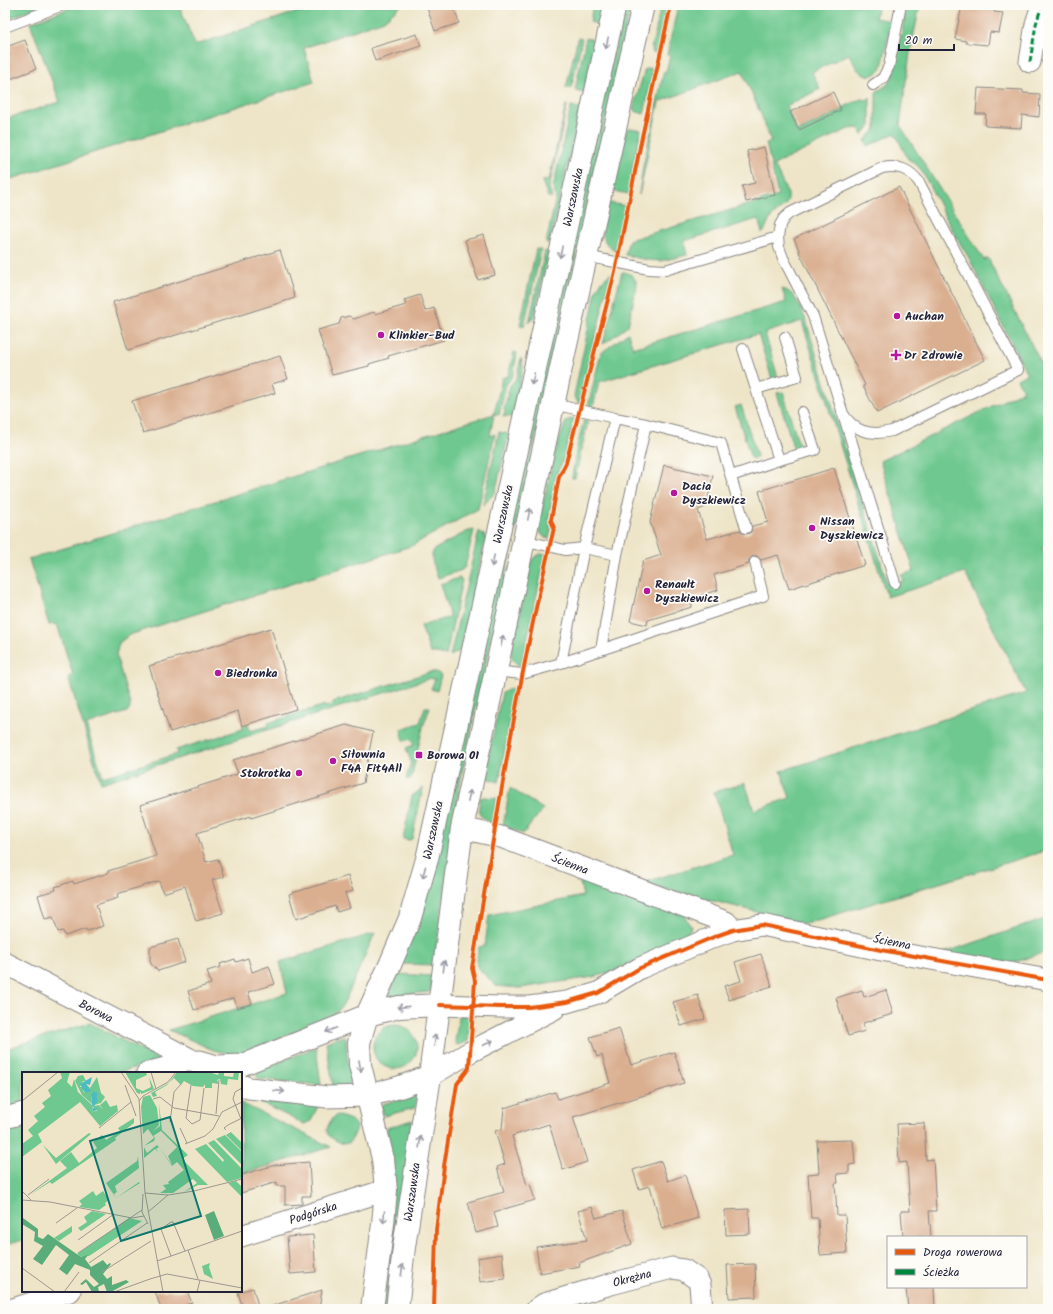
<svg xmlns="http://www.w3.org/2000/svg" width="1053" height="1314" viewBox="0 0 1053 1314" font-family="Kalam,sans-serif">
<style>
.green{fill:#6ec88f;stroke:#487565}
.building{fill:#daaf90}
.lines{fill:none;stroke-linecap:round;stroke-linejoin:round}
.service-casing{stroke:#888482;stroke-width:12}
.minor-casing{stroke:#888482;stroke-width:23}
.secondary-casing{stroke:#888482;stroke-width:24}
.service{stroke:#fff;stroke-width:10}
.minor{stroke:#fff;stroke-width:21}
.secondary{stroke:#fff;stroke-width:22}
.quiet{stroke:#00873e;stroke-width:3;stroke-dasharray:6 3;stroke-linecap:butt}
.cycleway-casing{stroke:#fdfcf7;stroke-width:6}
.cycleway{stroke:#e8590c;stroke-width:4}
.oneway{stroke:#9c9ca7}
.poi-dot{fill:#b5179e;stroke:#fdfcf7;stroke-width:1.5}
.labels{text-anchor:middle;stroke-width:3.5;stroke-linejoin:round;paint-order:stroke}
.street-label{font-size:12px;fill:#22223b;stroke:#fdfcf7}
.poi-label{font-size:12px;font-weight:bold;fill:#22223b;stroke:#fdfcf7;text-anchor:start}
.inset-road{fill:none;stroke:#9c9790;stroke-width:1}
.view{fill:#0f766e;fill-opacity:0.15;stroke:#0f766e;stroke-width:2}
.inset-edge{fill:none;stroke:#22223b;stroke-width:2}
</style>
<rect width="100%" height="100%" fill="#fdfcf7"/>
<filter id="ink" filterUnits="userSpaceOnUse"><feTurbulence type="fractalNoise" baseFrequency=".025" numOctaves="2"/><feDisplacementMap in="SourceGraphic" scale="8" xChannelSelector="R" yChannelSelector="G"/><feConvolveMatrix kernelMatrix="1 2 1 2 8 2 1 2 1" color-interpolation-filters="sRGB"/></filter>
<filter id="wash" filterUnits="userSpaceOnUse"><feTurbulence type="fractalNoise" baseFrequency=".012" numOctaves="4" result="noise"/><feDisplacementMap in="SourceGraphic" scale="16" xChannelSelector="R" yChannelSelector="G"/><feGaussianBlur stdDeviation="0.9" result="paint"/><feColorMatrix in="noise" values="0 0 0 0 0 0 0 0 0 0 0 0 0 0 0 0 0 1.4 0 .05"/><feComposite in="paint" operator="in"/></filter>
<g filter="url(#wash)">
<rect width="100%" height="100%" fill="#eee5c8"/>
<!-- green -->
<path class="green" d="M5,5H43L5,20Z
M77,5H179L195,45L318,5H401L384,20L304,48L314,82L5,181V119L60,102L30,23Z
M593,5H603L599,25L590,22Z
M625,5H631L462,773L457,803L434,965L401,964Z
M661,5H668L657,53L652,52L651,49L655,34Z
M678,5H878L875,18L891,21C890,30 888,38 886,47C884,59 882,80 864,75L857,69L849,54L812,72L820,89L786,106L797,132L843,110L842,108L861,99L867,100L870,97V126L862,135L859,128L848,129L774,165L788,194C790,207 778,209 772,217C768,221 766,227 764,232L762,233L758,219L684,241L687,255L661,261L647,260L625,255L629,240L778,196L766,143L771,142L762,117L742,71L659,102L639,195L643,166L664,71L666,72L670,56L667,55Z
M907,5H920L910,53L900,125L984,260L988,258L1048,377V545L1042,548L1048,559V850L805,924L642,883L733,855L714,792L745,783L754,810L790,798L781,771L1026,693L965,573L887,597L802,321L765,333L778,378L773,380L772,379L758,334L599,382L593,407L588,406L601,353L628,333L633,348L786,302L782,289C795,291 800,307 805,318L888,585L903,581L901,575L914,571L880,461L1023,391L1017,379L1027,374L969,258L955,235L922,171L916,164L908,159L895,133L868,146L865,140L876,129V92L887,85L893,76Z
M578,37L582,38L571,89L566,88Z
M586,38L595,40L584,92L575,90Z
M647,68L654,69L644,114L635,111L633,109L645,69Z
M566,105H567L549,188L552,198L548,197L542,181L549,180Z
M571,106L580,108L550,244L546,243L556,198L553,188Z
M630,128L641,130L634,161L629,194L612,191L610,189L627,129Z
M610,203L626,206L616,252C596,240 603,223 607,204Z
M536,249L541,250L524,326L520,325Z
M545,251L549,252L535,315L529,323Z
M622,272C630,272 634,276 637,284L628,326L603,344Z
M611,273L579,404L574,396L596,291L601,282Z
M514,352L517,353L513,375L506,385L499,415L494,414L490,436L495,434L478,509L411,546L129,635L119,643L116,655L130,704V709L127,712L86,725L103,777L177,754L176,750L243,729L242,726L248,724L250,731L269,726L268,723L322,706L324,705L325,707L333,705V702L430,672H436L441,675L437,691L431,689L435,679H432L431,678L101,783L68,677L73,675L57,624L49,625L29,559L494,414L502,378L508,376Z
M521,358L523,367L512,417L503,416L505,411L504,409L510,386L517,377Z
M783,392L800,448L799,450L795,451L794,450L777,393Z
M741,405L757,456V457L752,459L751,458L735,407Z
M574,418L563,461L556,475L549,517L551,530L549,539C541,536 539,533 538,524L552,465L551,464L566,421Z
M584,419L588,421L575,478H572L575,456Z
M499,432L509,434L495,493L483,505Z
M472,530H474L465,567L462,570L438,578C435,569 428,556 435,549L466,532Z
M479,531L485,536L487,543H485L460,651L450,656Z
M540,554H546L521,666C514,663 511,659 511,652L532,559Z
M459,578L462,580L446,656L437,653H430L421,626L450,617L440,584Z
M512,688L516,689L499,782L486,778L484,776L502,693Z
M425,707H430L423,727L411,779H406L411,762L406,748L414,745L411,739L404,741L401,729L420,723Z
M423,788L412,839L409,840L403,839L412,796Z
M510,788L543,809L523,834L503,826Z
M484,797L497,798L492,823C478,818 478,812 480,798Z
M582,875L683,913L691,927L686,937L614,971L594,977L520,988L496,986L478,968L476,964L479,947L485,946L489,915L583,896L579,878Z
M1048,918V951L1010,964L943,953Z
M375,933L344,1003L339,1010L328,1018L248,1051L232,1054L213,1050L169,1030L287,993L280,962Z
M397,974L433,976L431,990L429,992L392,996L389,993Z
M460,1015H470L468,1041L459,1045L456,1044L455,1041L459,1017Z
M90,1023L160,1060L118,1073H23V1103L5,1108V1049Z
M373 1047a22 22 0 1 1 44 0a22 22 0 1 1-44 0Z
M343,1036L346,1037L347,1054L351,1082L350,1085L347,1086H333L326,1042Z
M316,1047L321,1085L259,1079L257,1077L256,1075L259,1071Z
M413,1095L417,1097L415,1108L384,1116L381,1106L383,1104Z
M258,1101L318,1106L311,1121L304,1124L259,1102Z
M241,1103L331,1147L241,1174Z
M337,1115L351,1120L357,1126C357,1129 356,1131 354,1135C350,1144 346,1146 337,1141C329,1137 324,1133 329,1124C331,1120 333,1117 337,1115Z
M412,1120L387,1309H382L387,1128Z
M23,1122V1240L5,1245V1128Z"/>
<g id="blocks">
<!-- building -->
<path class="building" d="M426,5H453L459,23L435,31Z
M962,5H996L994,12L1003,13L999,33L990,32L988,45L966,43V41L955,39Z
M417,34L421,46L375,61L371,48Z
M25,40L36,69L5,81V58L10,56L6,47Z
M978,88L1023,90V93L1040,94L1039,117L1022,115L1021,128L985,126L986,114H976Z
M833,92L841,110L799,130L790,112Z
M764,147L775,195L746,202L742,186L755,183L747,151Z
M899,187L985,360L877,413L863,386L865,385L799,252H800L794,239Z
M484,235L495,275L478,280L465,240Z
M280,250L295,298L128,350L113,302Z
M420,295L425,311L434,308L444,340L388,356L389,358L369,364V366L332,375L318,330L339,324L341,318L349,316L354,319L374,312L375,314L406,305L404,300Z
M280,356L288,379L272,384L275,393L143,433L132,401Z
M664,465L713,476L706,507L698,510L707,539L740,530L742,533L747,534L751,532L752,526L768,522L759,491L834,468L865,565L789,589L778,555L761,560L757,556H753L749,560V564L714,575L718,590L692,598V607L648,620L647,625L630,621L643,561L661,555L650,522Z
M271,628L296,709L242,726L238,711L170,732L149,666Z
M346,725L373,732L363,783L251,818V816L197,833L206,862L218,859L224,877L212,880L223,913L196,921L185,886L163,893L159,881L117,894L118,898L96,905L103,926L87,931L86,929L65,936L63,931L58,932L53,917L45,919L38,895L56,890L55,887L73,881L74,884L108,873V871L156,856L140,805L238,774L233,760Z
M348,876L353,891L345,893L350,908L337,912L335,906L296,919L289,894Z
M178,939L185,962L158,971L151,964L150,960V947Z
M761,954L772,986L729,1000L724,986L741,981L735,962Z
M248,958L252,972L269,966L275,984L248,992L252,1004L237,1008L234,998L194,1010L188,991L211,984L207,971L221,967L220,964L235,959L236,962Z
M862,990L864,997L886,990L893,1014L863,1023L865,1031L848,1036L836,998Z
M698,995L705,1019L681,1026L673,1002Z
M619,1028L631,1065L674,1052L684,1083L573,1117L587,1162L563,1170L549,1124L512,1136L527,1185L530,1184L535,1200L494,1212L498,1227L476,1233L468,1202L504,1192L497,1167L505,1164L495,1131L502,1129L504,1108L555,1092L558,1099L610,1083L602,1055L597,1057L590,1037Z
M924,1123L926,1160L933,1159L936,1211H929L931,1237H903L901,1211H910L909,1195L907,1162L899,1163L897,1124Z
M853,1140L855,1164L849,1165V1173L837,1174L838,1183H835L837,1215H845L847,1253L820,1255L818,1218H811L808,1174L819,1173L817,1141Z
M661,1161L668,1181L685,1175L698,1218L662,1229L650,1186L639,1189L633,1170Z
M309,1162L311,1196H302V1204L285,1205V1186H277V1182L241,1193V1175L275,1165Z
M592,1207L596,1218L622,1211L632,1244L579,1263L580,1266L540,1273L536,1247L587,1240L578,1211Z
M749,1209L750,1234L726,1235L725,1210Z
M313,1235L316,1272L290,1274L287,1237Z
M502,1254L505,1279L480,1282L477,1258Z
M755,1264L756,1297L729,1298L727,1265Z
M914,1287H934L935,1309H908L906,1288Z
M253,1288L259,1309H243L238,1292Z
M322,1290L319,1309H273L272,1306Z
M155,1291H187L192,1303L172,1309H161Z"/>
</g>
</g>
<g filter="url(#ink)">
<use href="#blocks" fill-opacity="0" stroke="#888482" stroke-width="1"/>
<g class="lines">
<!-- service casing -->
<g class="service-casing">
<path id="service" d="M5,27L63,5
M873,85L883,78L889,66L901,5
M586,256L649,269L665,270L778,237
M756,389L797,377L785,337
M842,412C854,432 870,436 892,431L1018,370L919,182C909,169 899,165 882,168L790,213L784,218L780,225L778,237L779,247L783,258L813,316L895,583
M615,418L646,424
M779,460L815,450L802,412
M731,476L779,460L743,349
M523,540L565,550L584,548L615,418L553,404
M617,555L584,548L561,663L763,596L755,562
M601,650L617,555L646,424L721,443L746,528
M495,671L522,674L561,663"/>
</g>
<!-- minor casing -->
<g class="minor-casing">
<path id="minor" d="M1030,62L1036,24L1042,5
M462,828L501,837L726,922L733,930
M5,963L188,1058L215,1073
M440,1005L500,1007H529L567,1002L598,993L640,968L716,936L733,930L762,925L881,950L1048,980
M200,1061L217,1066L242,1065L367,1015
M147,1073L177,1065L188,1058
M430,1076L470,1052L554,1009
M241,1085L249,1088L327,1097L367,1096
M5,1118L23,1113
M241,1236L386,1190
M13,1309L70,1291
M537,1309L544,1304L611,1284L672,1268L684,1270L697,1279L700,1285L702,1309"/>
</g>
<!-- secondary casing -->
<g class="secondary-casing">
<path id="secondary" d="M367,1015L399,1007L440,1005
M367,1096L400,1087L430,1076
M372,1309L383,1224L386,1190L383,1159L360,1065L359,1043L367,1015L390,965L410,918L427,859L615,5
M397,1309L404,1247L430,1076L462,828L564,354L643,5"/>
</g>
<!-- service -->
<use href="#service" class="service"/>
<!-- minor -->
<use href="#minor" class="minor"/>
<!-- secondary -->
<use href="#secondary" class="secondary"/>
<!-- quiet -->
<path class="quiet" d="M1030,62L1036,24L1042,5"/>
<!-- cycleway casing -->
<g class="cycleway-casing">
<path id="cycleway" d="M440,1005L500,1007H529L567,1002L598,993L640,968L716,936L733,930L762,925L881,950L1048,980
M434,1309L436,1230L444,1166L457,1084L469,1068L475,981L472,968C496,821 519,674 554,528L551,520L559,477L566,463L615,272L642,137L671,5"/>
</g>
<!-- cycleway -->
<use href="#cycleway" class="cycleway"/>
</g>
<!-- one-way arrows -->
<defs><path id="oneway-shaft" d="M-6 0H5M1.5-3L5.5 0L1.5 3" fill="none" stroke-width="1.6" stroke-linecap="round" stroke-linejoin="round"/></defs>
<g class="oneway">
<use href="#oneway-shaft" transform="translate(607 43) rotate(102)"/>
<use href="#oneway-shaft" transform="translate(561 252) rotate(102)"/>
<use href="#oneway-shaft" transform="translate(533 379) rotate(102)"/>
<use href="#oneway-shaft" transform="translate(529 514) rotate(-78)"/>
<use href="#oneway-shaft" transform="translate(493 561) rotate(102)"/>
<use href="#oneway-shaft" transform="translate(502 641) rotate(-78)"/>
<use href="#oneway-shaft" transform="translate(469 796) rotate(-78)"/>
<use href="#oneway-shaft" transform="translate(424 872) rotate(105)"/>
<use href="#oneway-shaft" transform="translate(444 966) rotate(-83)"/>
<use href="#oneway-shaft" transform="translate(403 1007) rotate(174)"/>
<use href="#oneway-shaft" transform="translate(331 1030) rotate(158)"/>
<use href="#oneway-shaft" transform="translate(435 1040) rotate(-83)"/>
<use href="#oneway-shaft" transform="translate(488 1043) rotate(-27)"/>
<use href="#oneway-shaft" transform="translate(360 1066) rotate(80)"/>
<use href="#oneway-shaft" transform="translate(279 1091) rotate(6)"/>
<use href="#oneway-shaft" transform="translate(420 1142) rotate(-82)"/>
<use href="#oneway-shaft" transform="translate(384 1217) rotate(95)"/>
<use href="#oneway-shaft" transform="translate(402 1270) rotate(-83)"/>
</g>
</g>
<!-- markers -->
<g class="poi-dot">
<circle cx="897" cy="316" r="4"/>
<circle cx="381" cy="335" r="4"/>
<path d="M894 349h4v4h4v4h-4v4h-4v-4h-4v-4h4z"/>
<circle cx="674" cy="493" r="4"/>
<circle cx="812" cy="528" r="4"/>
<circle cx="647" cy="591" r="4"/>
<circle cx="218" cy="673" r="4"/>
<rect x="415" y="751" width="8" height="8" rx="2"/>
<circle cx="333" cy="761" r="4"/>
<circle cx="299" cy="773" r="4"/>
</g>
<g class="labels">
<!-- street labels -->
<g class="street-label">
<text transform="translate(573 197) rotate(-78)" y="4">Warszawska</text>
<text transform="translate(503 514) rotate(-78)" y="4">Warszawska</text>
<text transform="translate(433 830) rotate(-78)" y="4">Warszawska</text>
<text transform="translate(570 864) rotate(21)" y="4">Ścienna</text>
<text transform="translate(892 942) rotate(11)" y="4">Ścienna</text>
<text transform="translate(96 1011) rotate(27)" y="4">Borowa</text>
<text transform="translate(412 1192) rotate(-82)" y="4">Warszawska</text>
<text transform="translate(313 1213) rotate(-18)" y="4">Podgórska</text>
<text transform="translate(632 1278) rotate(-15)" y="4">Okrężna</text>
</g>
<!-- poi labels -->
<g class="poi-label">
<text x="905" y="320">Auchan</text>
<text x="389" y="339">Klinkier-Bud</text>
<text x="904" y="359">Dr Zdrowie</text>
<text x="682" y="490">Dacia<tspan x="682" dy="14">Dyszkiewicz</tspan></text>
<text x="820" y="525">Nissan<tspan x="820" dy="14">Dyszkiewicz</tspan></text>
<text x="655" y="588">Renault<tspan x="655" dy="14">Dyszkiewicz</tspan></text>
<text x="226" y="677">Biedronka</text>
<text x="341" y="758">Siłownia<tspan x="341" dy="14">F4A Fit4All</tspan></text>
<text x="427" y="759">Borowa 01</text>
<text x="291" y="777" text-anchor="end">Stokrotka</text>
</g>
</g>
<!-- overview -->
<g transform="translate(22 1072)">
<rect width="220" height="220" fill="#eee5c8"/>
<path d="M38,0H48L45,10L50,15L52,7L56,20L70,33L71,40L76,38L72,37V34L77,33L81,38L78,33L84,28L88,35L95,33L96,39L78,54L58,30L16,62L20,70L0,85V72L11,64L6,58L16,49L12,44L23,35L20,31L29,24L26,18L40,6ZM103,0H124L125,3L114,8V16L121,19L129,15L127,5L132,17L119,22V19L118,22L115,21ZM155,0H187L196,3L197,0H202V4L211,5L212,0H217L216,8L206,7L205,13L199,12L198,7L195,8L197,12L190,11V16H183V12L181,15L171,14L162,9L159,13L152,6L145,13L133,20L135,24L131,25L129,21L147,11ZM61,3L64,9H61L58,15H62L61,19L63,21L68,17L64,15V12L68,16L75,5L79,21L83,25L79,31L72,33L76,27L74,19L69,24L70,32L60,23L53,9L56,4ZM128,23L135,36L137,53L131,59L138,54L137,31L140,58L166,83L160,87L186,113H176L162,120L175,111L171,107L151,121H138L144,117L141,113L147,112L146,110L162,98L155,90L150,94L137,75L134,77L136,80L133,77L122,86V75L125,81L135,73L137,75L150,93L146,84L155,75L139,59L131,64L133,66L132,69L122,74L132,66L126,57L121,62L119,35L121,25ZM112,40V51L93,66L94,68L30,112L28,110L8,123L45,96L38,89L49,80L57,91L75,76L71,70L80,63L84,68L98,59L96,56L112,46ZM209,60L220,71V79L204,63ZM67,61L69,62L34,92L21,73L34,86ZM203,63L220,80V93L194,67ZM192,68L220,97V106L205,110L173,77L184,72L201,90L202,88L186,71ZM116,84L117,96L93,114L95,120L92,122L94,126L117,110L118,111L94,126L84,111L115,89ZM214,109L220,115V125L206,111ZM71,119L74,124L81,119L87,128L83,131L84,133L77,138L57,135L60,132L57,129ZM70,139L84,142L59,159L56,156L65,150L62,145ZM107,146L120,149L67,184L59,185L55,182ZM50,154V160L37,169L32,166ZM188,191L187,195L191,207L182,202L180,194Z" fill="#6ec88f"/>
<path d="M192,139L202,164L192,168L183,143ZM1,146L16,157V165L21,167L26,162L59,185L66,183L63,187L69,195L81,188L85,193L88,191L89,192L81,202L85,207L90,204V213L104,208L107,210L89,220H85L82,212L76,215L77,220H70L64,210L60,213L58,212L64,207L72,215L77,212L68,203V198L53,192L45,203L37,197L47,183L34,173L20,193L11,187L21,174L12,169L13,160L0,152Z" fill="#5aac7a"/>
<path d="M70,5L68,13L64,12L69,19L63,21L58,12ZM72,19L75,20L76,28L71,36L76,37L71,40L69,23Z" fill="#4dbcc2"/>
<path class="inset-road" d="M99,0L117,27L123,121L141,220M129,0L134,17M103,13L114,44M169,13L164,46L170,52L178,48L182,16M131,27L138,25L152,36L197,44M0,29L36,0M117,29L121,24L146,10L154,0M194,42L197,8M219,47L211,27L213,20L220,16M148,50L152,20L159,12M77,56L109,30M158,56L165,71M204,58L202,56L206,53L220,46M163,72L183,64L191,57L200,40L220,30M0,119L9,128M123,121L146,123L172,119L220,107M121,122L120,140L126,152M6,123L27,107M0,128L28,130L110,146L122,144M126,140L146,123M34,151L55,136M56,168L92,142M166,178L176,207M56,181L120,138M149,184L139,157L149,150H151L163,179M135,189L220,159M67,191L125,151M0,196L33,220M80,200L129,169M128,207L145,202L220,216M42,220L57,200M92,220L128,207M175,220L178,208"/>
<path class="view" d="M148,45L179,144L99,169L68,69Z"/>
<rect width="220" height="220" class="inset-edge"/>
</g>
<!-- margin -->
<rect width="1053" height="1314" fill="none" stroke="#fdfcf7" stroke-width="20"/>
<!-- legend -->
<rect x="887" y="1236" width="140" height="52" fill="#fdfcf7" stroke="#a5a5ac"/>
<rect x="895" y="1249" width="20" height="6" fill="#e8590c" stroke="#a5a5ac"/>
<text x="923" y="1256" font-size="12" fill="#22223b">Droga rowerowa</text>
<rect x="895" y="1269" width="20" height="6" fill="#00873e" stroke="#a5a5ac"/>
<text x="923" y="1276" font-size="12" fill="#22223b">Ścieżka</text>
<!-- scale -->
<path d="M899 44v6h55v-6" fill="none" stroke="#22223b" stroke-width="2"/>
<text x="905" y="44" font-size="12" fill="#22223b" stroke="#fdfcf7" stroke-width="3" paint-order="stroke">20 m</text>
</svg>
